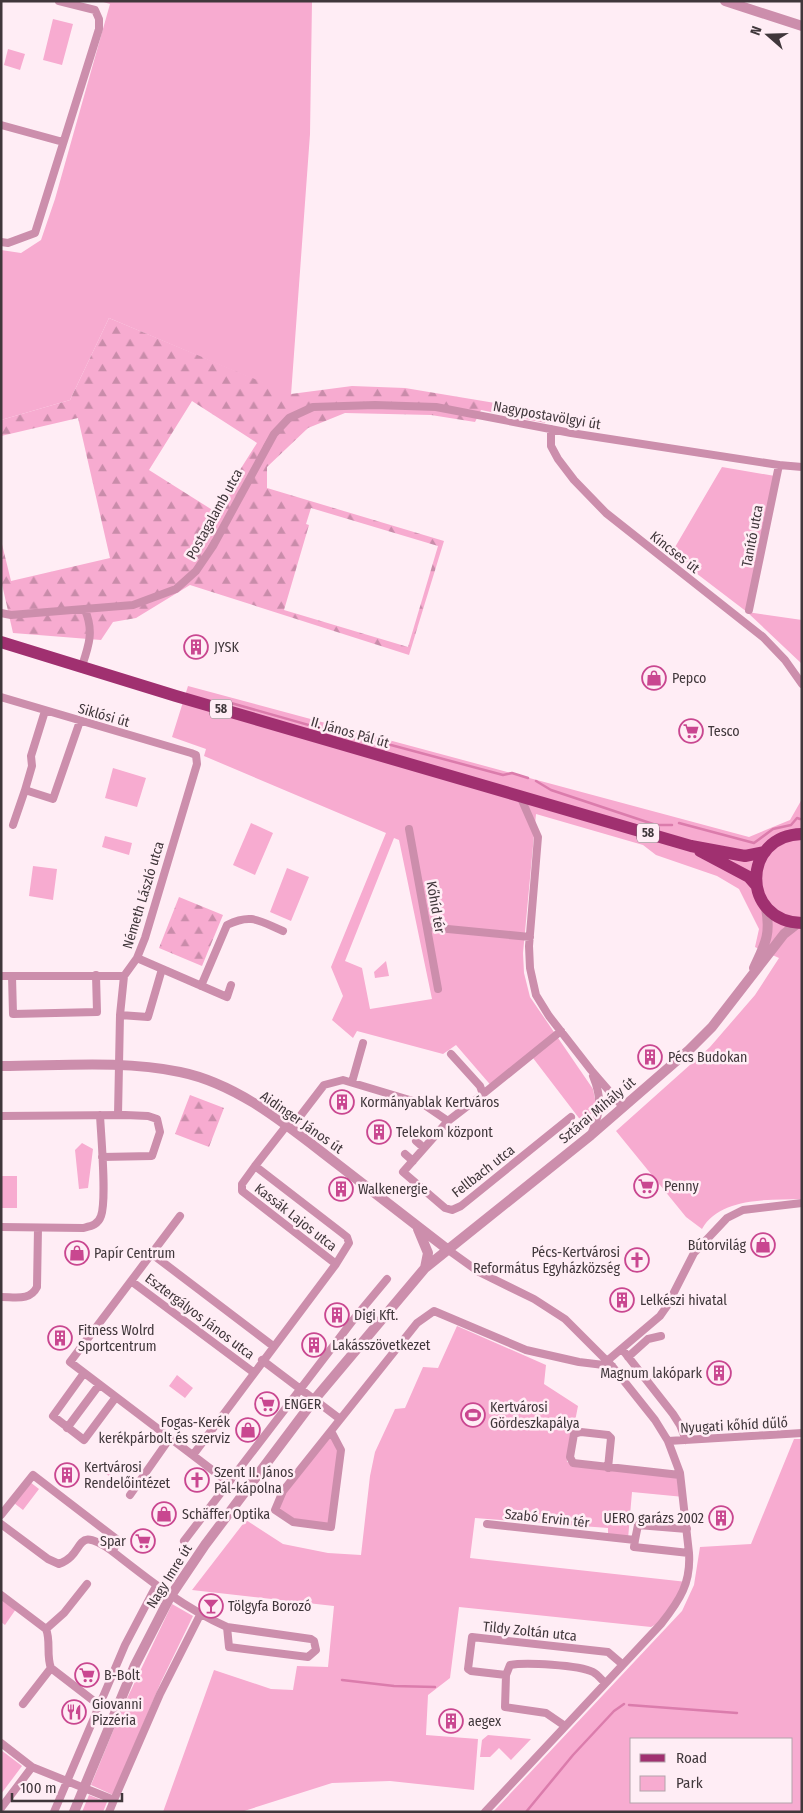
<svg xmlns="http://www.w3.org/2000/svg" width="803" height="1813" viewBox="0 0 803 1813" font-family="'Fira Sans Condensed',sans-serif">
<style>
.green{fill:#f7abd0;fill-rule:evenodd}
.forest{fill:url(#forest-firs);fill-rule:evenodd}
.lines{fill:none;stroke-linecap:round;stroke-linejoin:round}
.stream{stroke:#db7cac;stroke-width:2.5}
.minor{stroke:#cc8eac;stroke-width:8}
.tertiary{stroke:#cc8eac;stroke-width:10}
.primary{stroke:#a03070;stroke-width:12}
.labels{text-anchor:middle;stroke-width:5;stroke-linejoin:round;paint-order:stroke}
.shield{fill:#ffedf5;stroke:#796e73;stroke-width:1}
.shield-label{font-size:12px;font-weight:bold;fill:#40373b}
.street-label{font-size:14px;fill:#40373b;stroke:#ffedf5}
.poi-label{font-size:14px;fill:#40373b;stroke:#ffedf5;text-anchor:start}
</style>
<defs>
<pattern id="forest-firs" width="22" height="20" patternUnits="userSpaceOnUse" patternTransform="scale(1.25)"><rect width="22" height="20" fill="#f7abd0"/><path d="M5 1l3.5 6h-7zM16 11l3.5 6h-7z" fill="#c98caa"/></pattern>
</defs>
<rect width="100%" height="100%" fill="#ffedf5"/>
<!-- green -->
<path class="green" d="M100,1H312L310,134L291,395L109,318L70,400L1,420V250L21,253L41,240L55,199L110,4Z
M53,19L73,24L62,65L43,60Z
M8,49L25,54L20,70L4,65Z
M722,467L775,476L747,612L802,620V664L747,612L671,554Z
M188,686L749,837L790,820L802,799V1199C769,1200 720,1197 702,1229L686,1217L616,1131L710,1047L755,995L779,958L755,947L759,929L739,889L717,876L656,855L643,845L536,814L523,953L524,973L530,997L593,1089L596,1104L585,1126L533,1058L494,1089L456,1045L443,1054L357,1031L353,1038L332,1020L343,996L331,967L386,833L204,756L206,749L172,737ZM394,838L399,840L432,999L370,1009L362,968L345,961Z
M113,768L146,778L137,807L105,798Z
M251,823L273,833L255,875L233,865Z
M105,836L132,843L129,855L102,847Z
M33,866L57,869L53,900L29,896Z
M287,868L309,877L291,921L270,912Z
M386,961L389,976L375,978L374,972Z
M82,1143L93,1149L88,1188L79,1189L75,1150Z
M1,1176H17V1208H1Z
M457,1326L546,1365L544,1384L578,1406L567,1462L680,1475L684,1497L632,1492L628,1539L608,1537V1528L475,1518L470,1558L687,1582L660,1622L651,1627L459,1607L450,1678L428,1695L426,1735L478,1739L474,1790L390,1781L332,1783L241,1812H163L214,1670L271,1689L293,1690L297,1666L328,1667L334,1606L192,1590L246,1520L283,1544L328,1553L361,1555L370,1476L375,1452L395,1409L405,1408L423,1367L438,1368Z
M177,1375L193,1388L185,1398L169,1386Z
M331,1432L341,1450L330,1526L293,1521L276,1510L278,1502Z
M794,1439H802V1812H493L682,1611L694,1585L700,1547L751,1544ZM632,1739H792V1802H632Z
M104,1461L114,1469L109,1476L98,1468Z
M30,1482L39,1489L23,1510L14,1503Z
M1,1599L16,1609L5,1625L1,1622Z
M172,1604L193,1616L161,1682L113,1795L91,1785L122,1709Z
M488,1735L531,1739L511,1760L499,1748L490,1757H480L482,1740Z
M1,1750L22,1766L1,1794Z
M89,1795L107,1802L103,1812H82Z"/>
<!-- forest -->
<path class="forest" d="M109,318L291,394L352,386L405,388L550,412L545,423L481,410L475,422L431,415L345,413L308,428L267,467V488L444,541L409,655L190,585L136,618L113,622L101,640L13,633L1,580V540L11,581L110,558L78,418L1,436V420L70,400ZM192,401L257,443L214,511L149,470ZM311,508L438,546L408,647L284,610L309,525L306,524Z
M179,897L223,915L202,966L159,948Z
M190,1095L224,1108L209,1147L175,1134Z"/>
<g class="lines">
<!-- stream -->
<path class="stream" d="M224,701L365,741H376L503,775L512,773L528,778
M536,781L551,790L656,825H672
M679,823L754,843L773,829L791,825L797,818L800,819
M342,1680L394,1686L435,1687
M629,1705L737,1713
M526,1812L573,1755L614,1711L624,1704"/>
<!-- minor -->
<path class="minor" d="M1,125L63,142
M1,242L8,243L35,233L99,29V19L95,10L59,1
M551,429V446L558,459L574,480L606,513L763,637L785,660L802,684
M749,610L779,465
M1,613L11,615L133,605L176,589L196,571L213,546L274,434L289,418L313,407L375,405L436,407L571,433L779,465L802,467
M82,666C89,645 94,631 85,610
M1,697L191,753L196,755L197,764L145,938L137,958L124,976H1
M45,711L31,756L32,766L25,790L53,799L80,721
M520,796L538,837L529,946L530,968L536,995L549,1016L591,1070L623,1107
M13,825L25,790
M409,829L438,989
M427,927L530,937
M137,958L227,997L231,985
M12,976L13,1014L97,1012L96,975
M201,986L227,925C252,913 259,921 283,931
M120,1015L148,1017L162,969
M451,1054L480,1086L483,1094L448,1121L403,1172L445,1208L452,1210L461,1206L571,1117
M352,1082L363,1043
M483,1094L561,1031
M118,1115L120,1015L124,976
M1,1116L125,1115L148,1116L157,1119L160,1132L152,1156L102,1157
M291,1128L324,1085L343,1080L423,1104L448,1121
M592,1132C601,1111 602,1098 593,1076
M416,1141L424,1148
M405,1154L413,1161
M255,1166L242,1184V1191L336,1264
M180,1216L70,1362L228,1482
M1,1227L83,1228C91,1226 98,1225 101,1216C107,1200 101,1136 100,1115
M447,1249L479,1272L534,1299L565,1319L612,1366L655,1420L668,1441L680,1473L689,1553C691,1583 680,1600 661,1624L485,1812
M152,1254L273,1346
M131,1281L253,1372
M1,1297C16,1297 30,1301 37,1287L38,1228
M622,1349L673,1414L680,1425L686,1440
M628,1357L648,1339L661,1336
M262,1360L340,1419
M607,1361L660,1316L667,1306L694,1253L727,1218L743,1210L802,1203
M84,1373L53,1416L84,1440L116,1397
M67,1428L99,1385
M331,1431L341,1450L331,1527L293,1522L275,1510L283,1491L417,1323L434,1311L526,1350L579,1362L612,1366
M668,1441L802,1433
M193,1455L336,1264L349,1243L347,1237L342,1233L255,1166L287,1125
M608,1468L611,1438L608,1435L581,1432L574,1434L570,1457L573,1463L680,1475
M130,1495L170,1438
M1,1515L33,1475L119,1541L112,1551C149,1580 184,1608 227,1627L229,1647L308,1657L316,1650L314,1641L311,1639L227,1627
M1,1524L48,1559L59,1564C87,1554 72,1523 112,1551
M487,1524L635,1540L634,1547L689,1553
M635,1540L638,1525L687,1529
M184,1541L357,1315L387,1279
M1,1595L46,1629C51,1641 46,1655 51,1668L99,1705
M46,1629L64,1613L87,1584
M506,1675L510,1665C525,1662 579,1665 593,1672C597,1674 601,1679 605,1683
M23,1704L51,1668
M565,1726L546,1713L505,1707L506,1675L471,1671L468,1669L472,1637L608,1652L622,1664
M1,1743L32,1767L114,1800L160,1694L200,1615
M1,1808L32,1767
M54,1812L125,1645L156,1586
M109,1812L114,1800"/>
<!-- tertiary -->
<path class="tertiary" d="M725,1L802,26
M754,968C765,944 771,935 766,908
M1,1066C59,1066 122,1060 180,1072C239,1084 289,1127 336,1163C373,1192 410,1220 447,1249
M418,1229L428,1253L425,1268
M74,1812L135,1665L170,1597L205,1545L314,1400L425,1268L591,1135L689,1050L712,1027L784,934L798,923"/>
<!-- primary -->
<path class="primary" d="M1,642L176,696L691,846L745,856L765,852
M802,834C741,835 741,922 802,923
M700,851L749,877L756,885"/>
</g>
<!-- icons -->
<defs>
<g id="building-ring" transform="scale(1.25)"><circle r="9.5" fill="#ffedf5" stroke="#c94790" stroke-width="1.5"/><path d="M-4-6H4V6H1V3H-1V6H-4ZM-2.5-4.3h1.7v1.8h-1.7ZM.8-4.3h1.7v1.8H.8ZM-2.5-1h1.7V.8h-1.7ZM.8-1h1.7V.8H.8Z" fill="#c94790"/></g>
<g id="shop-ring" transform="scale(1.25)"><circle r="9.5" fill="#ffedf5" stroke="#c94790" stroke-width="1.5"/><path d="M-5-2.5h2.3a2.7 3.5 0 0 1 5.4 0H5L5.5 6h-11ZM-1.5-2.5h3a1.5 2.3 0 0 0-3 0Z" fill="#c94790"/></g>
<g id="supermarket-ring" transform="scale(1.25)"><circle r="9.5" fill="#ffedf5" stroke="#c94790" stroke-width="1.5"/><path d="M-6-5.5h2.5l.6 2H6L4.5 2H-2.5L-4.4-4H-6ZM-1.5 3.2a1.3 1.3 0 1 0 .1 0ZM3 3.2a1.3 1.3 0 1 0 .1 0Z" fill="#c94790"/></g>
<g id="church-ring" transform="scale(1.25)"><circle r="9.5" fill="#ffedf5" stroke="#c94790" stroke-width="1.5"/><path d="M-1.2-6h2.4v3.5h3.3v2.4h-3.3V6h-2.4V-.1h-3.3v-2.4h3.3Z" fill="#c94790"/></g>
<g id="stadium-ring" transform="scale(1.25)"><circle r="9.5" fill="#ffedf5" stroke="#c94790" stroke-width="1.5"/><path d="M0-5a6.5 5 0 1 0 0 10a6.5 5 0 1 0 0-10ZM-3.5-1.8h7v3.6h-7Z" fill="#c94790"/></g>
<g id="bar-ring" transform="scale(1.25)"><circle r="9.5" fill="#ffedf5" stroke="#c94790" stroke-width="1.5"/><path d="M-6-5H6L.8 .8V4.5H3.5V6h-7V4.5H-.8V.8Z" fill="#c94790"/></g>
<g id="restaurant-ring" transform="scale(1.25)"><circle r="9.5" fill="#ffedf5" stroke="#c94790" stroke-width="1.5"/><path d="M-5-6h1v4h1v-4h1v4h1v-4h1v5L-1.5 .5V6h-2V.5L-5-1ZM5-6V6H3V1.5H1.5Q1.5-4 5-6Z" fill="#c94790"/></g>
</defs>
<g fill-rule="evenodd">
<use href="#building-ring" x="196" y="647"/>
<use href="#shop-ring" x="654" y="678"/>
<use href="#supermarket-ring" x="691" y="731"/>
<use href="#building-ring" x="650" y="1057"/>
<use href="#building-ring" x="342" y="1102"/>
<use href="#building-ring" x="379" y="1132"/>
<use href="#supermarket-ring" x="646" y="1186"/>
<use href="#building-ring" x="341" y="1189"/>
<use href="#shop-ring" x="763" y="1245"/>
<use href="#shop-ring" x="77" y="1253"/>
<use href="#church-ring" x="637" y="1260"/>
<use href="#building-ring" x="622" y="1300"/>
<use href="#building-ring" x="337" y="1315"/>
<use href="#building-ring" x="60" y="1338"/>
<use href="#building-ring" x="314" y="1345"/>
<use href="#building-ring" x="719" y="1373"/>
<use href="#supermarket-ring" x="267" y="1404"/>
<use href="#stadium-ring" x="473" y="1415"/>
<use href="#shop-ring" x="248" y="1430"/>
<use href="#building-ring" x="67" y="1475"/>
<use href="#church-ring" x="197" y="1480"/>
<use href="#shop-ring" x="164" y="1514"/>
<use href="#building-ring" x="721" y="1518"/>
<use href="#supermarket-ring" x="143" y="1541"/>
<use href="#bar-ring" x="211" y="1606"/>
<use href="#supermarket-ring" x="87" y="1675"/>
<use href="#restaurant-ring" x="74" y="1712"/>
<use href="#building-ring" x="451" y="1721"/>
</g>
<g class="labels">
<!-- shield labels -->
<g class="shield">
<rect x="210" y="699.5" width="22" height="19" rx="4"/>
<rect x="637" y="823.5" width="22" height="19" rx="4"/>
</g>
<g class="shield-label">
<text x="221" y="713">58</text>
<text x="648" y="837">58</text>
</g>
<!-- street labels -->
<g class="street-label">
<text transform="translate(547 415) rotate(10)" y="5">Nagypostavölgyi út</text>
<text transform="translate(214 514) rotate(-61)" y="5">Postagalamb utca</text>
<text transform="translate(752 536) rotate(-79)" y="5">Tanító utca</text>
<text transform="translate(675 552) rotate(38)" y="5">Kincses út</text>
<text transform="translate(104 715) rotate(16)" y="5">Siklósi út</text>
<text transform="translate(350 732) rotate(16)" y="5">II. János Pál út</text>
<text transform="translate(143 895) rotate(-73)" y="5">Németh László utca</text>
<text transform="translate(436 907) rotate(80)" y="5">Kőhíd tér</text>
<text transform="translate(597 1110) rotate(-40)" y="5">Sztárai Mihály út</text>
<text transform="translate(302 1122) rotate(35)" y="5">Aidinger János út</text>
<text transform="translate(483 1171) rotate(-38)" y="5">Fellbach utca</text>
<text transform="translate(296 1217) rotate(38)" y="5">Kassák Lajos utca</text>
<text transform="translate(200 1316) rotate(37)" y="5">Esztergályos János utca</text>
<text transform="translate(734 1425) rotate(-3)" y="5">Nyugati kőhíd dűlő</text>
<text transform="translate(547 1518) rotate(6)" y="5">Szabó Ervin tér</text>
<text transform="translate(169 1576) rotate(-58)" y="5">Nagy Imre út</text>
<text transform="translate(530 1631) rotate(6)" y="5">Tildy Zoltán utca</text>
</g>
<!-- poi labels -->
<g class="poi-label">
<text x="214" y="652">JYSK</text>
<text x="672" y="683">Pepco</text>
<text x="708" y="736">Tesco</text>
<text x="668" y="1062">Pécs Budokan</text>
<text x="360" y="1107">Kormányablak Kertváros</text>
<text x="396" y="1137">Telekom központ</text>
<text x="664" y="1191">Penny</text>
<text x="358" y="1194">Walkenergie</text>
<text x="746" y="1250" text-anchor="end">Bútorvilág</text>
<text x="620" y="1257" text-anchor="end">Pécs-Kertvárosi<tspan x="620" dy="16">Református Egyházközség</tspan></text>
<text x="94" y="1258">Papír Centrum</text>
<text x="640" y="1305">Lelkészi hivatal</text>
<text x="354" y="1320">Digi Kft.</text>
<text x="78" y="1335">Fitness Wolrd<tspan x="78" dy="16">Sportcentrum</tspan></text>
<text x="332" y="1350">Lakásszövetkezet</text>
<text x="702" y="1378" text-anchor="end">Magnum lakópark</text>
<text x="284" y="1409">ENGER</text>
<text x="490" y="1412">Kertvárosi<tspan x="490" dy="16">Gördeszkapálya</tspan></text>
<text x="230" y="1427" text-anchor="end">Fogas-Kerék<tspan x="230" dy="16">kerékpárbolt és szerviz</tspan></text>
<text x="84" y="1472">Kertvárosi<tspan x="84" dy="16">Rendelőintézet</tspan></text>
<text x="214" y="1477">Szent II. János<tspan x="214" dy="16">Pál-kápolna</tspan></text>
<text x="182" y="1519">Schäffer Optika</text>
<text x="704" y="1523" text-anchor="end">UERO garázs 2002</text>
<text x="126" y="1546" text-anchor="end">Spar</text>
<text x="228" y="1611">Tölgyfa Borozó</text>
<text x="104" y="1680">B-Bolt</text>
<text x="92" y="1709">Giovanni<tspan x="92" dy="16">Pizzéria</tspan></text>
<text x="468" y="1726">aegex</text>
</g>
</g>
<!-- border -->
<rect width="803" height="1813" fill="none" stroke="#40373b" stroke-width="5"/>
<!-- legend -->
<rect x="630" y="1738" width="162" height="65" fill="#ffedf5" stroke="#b3a4ab"/>
<rect x="640" y="1754" width="25" height="8" fill="#a03070" stroke="#b3a4ab"/>
<text x="676" y="1763" font-size="15" fill="#40373b">Road</text>
<rect x="640" y="1776" width="25" height="15" fill="#f7abd0" stroke="#b3a4ab"/>
<text x="676" y="1788" font-size="15" fill="#40373b">Park</text>
<!-- north arrow -->
<g transform="translate(768 35) rotate(290)" stroke="#ffedf5" stroke-width="4" paint-order="stroke">
<path d="M0-4L9 19L0 12L-9 19Z" fill="#40373b"/>
<text y="-8" font-size="14" font-weight="bold" text-anchor="middle" fill="#40373b">N</text>
</g>
<!-- scale -->
<path d="M12 1793v8h110v-8" fill="none" stroke="#40373b" stroke-width="2.5"/>
<text x="20" y="1793" font-size="15" fill="#40373b" stroke="#ffedf5" stroke-width="4" paint-order="stroke">100 m</text>
</svg>
